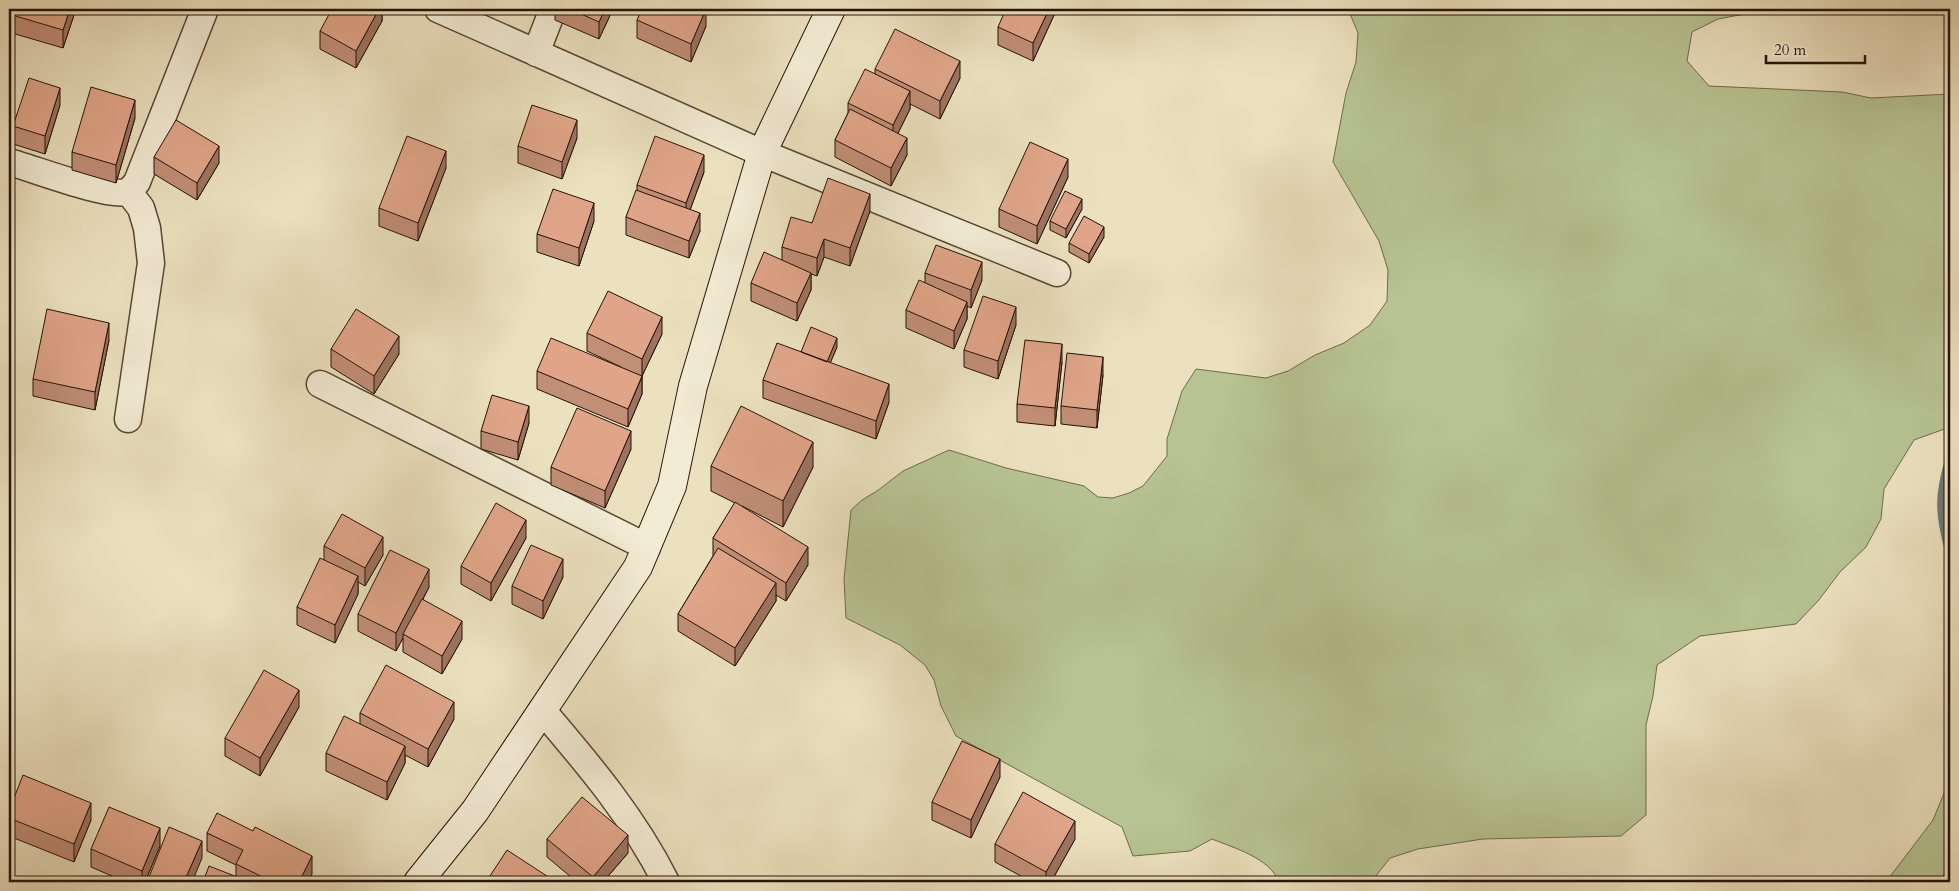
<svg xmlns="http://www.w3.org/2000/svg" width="1959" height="891" viewBox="0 0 1959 891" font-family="Cardo,serif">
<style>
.green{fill:#b7c392;stroke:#6e6a4e}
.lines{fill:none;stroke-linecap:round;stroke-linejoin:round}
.stream{stroke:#6d7774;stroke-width:10}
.street-casing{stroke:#564636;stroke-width:29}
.secondary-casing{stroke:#241209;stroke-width:30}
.street{stroke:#f3ecd5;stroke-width:26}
.secondary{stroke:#f3ecd5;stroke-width:28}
.wall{fill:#c18e76;stroke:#241209}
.shaded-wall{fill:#9d7460;stroke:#241209}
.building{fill:#e0a589;stroke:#241209}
</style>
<rect width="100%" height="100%" fill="#ece1bf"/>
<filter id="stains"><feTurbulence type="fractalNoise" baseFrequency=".004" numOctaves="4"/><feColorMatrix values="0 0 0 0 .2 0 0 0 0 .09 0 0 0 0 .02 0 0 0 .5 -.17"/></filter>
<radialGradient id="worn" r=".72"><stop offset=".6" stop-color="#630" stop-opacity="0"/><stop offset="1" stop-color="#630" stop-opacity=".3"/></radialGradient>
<!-- green -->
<path class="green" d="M1348,9H1772L1718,19L1692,32L1687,61L1709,86L1842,92L1871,98L1950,94V427L1914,440L1884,489L1881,519L1866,547L1840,572L1818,601L1796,624L1700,636L1657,665L1653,696L1646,725V815L1621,836L1483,839L1418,849L1390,858L1371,882H1279C1270,858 1234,848 1212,839L1190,851L1133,856L1122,827L956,736L941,706L934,680L925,665L900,645L846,618L844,579L851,510L862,500L877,491L903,471L949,450L1006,468L1084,486L1098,497L1113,498L1129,493L1143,486L1167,456V439L1182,391L1196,369L1266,378L1288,371L1315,355L1344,343L1370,325L1387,301L1388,270L1379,241L1333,162L1346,93L1356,62L1358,33Z
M1950,779V882H1886L1933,820Z"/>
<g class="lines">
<!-- stream -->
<path class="stream" d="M1950,460C1939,497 1940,514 1950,551
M1947,882L1950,869"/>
<!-- street casing -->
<g class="street-casing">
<path id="street" d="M438,9L762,153L1057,273
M536,53L553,9
M9,162C32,168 107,197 126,192C130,191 134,186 137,182L205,9
M128,191L141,208L147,228L151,263L128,419
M320,384L647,547
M542,710C589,765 634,818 666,882"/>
</g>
<!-- secondary casing -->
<g class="secondary-casing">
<path id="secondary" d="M418,882L475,811L638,567L672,486L693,386L762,153L831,9"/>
</g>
<!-- street -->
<use href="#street" class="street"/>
<!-- secondary -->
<use href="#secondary" class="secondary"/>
</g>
<!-- wall -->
<path class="wall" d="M14,9H76L63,48L12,33V15Z
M382,9V21L356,68L320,49V31Z
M555,9H613L599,39L555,20Z
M1055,9V13L1033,61L998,45V27Z
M637,20L706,26L691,62L637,38Z
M875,69L960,78L940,119L910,104V109L898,133L907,155L891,186L835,157V140L848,113V103L875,74Z
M60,105L45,154L13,144V126Z
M135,118L116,183L72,170V152Z
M577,138L562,179L518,163V146Z
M154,157L219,163L197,200L154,174Z
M446,168L418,241L379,226V208Z
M704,172L690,210L700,231L689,258L626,235V217L637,191V185Z
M1068,177L1037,244L999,227V209Z
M1082,209L1066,238L1050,230V221Z
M870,211L850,266L824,257L817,276L811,274V290L797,321L751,301V283L782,260V247L812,223Z
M594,221L579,266L537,252V234Z
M1104,237L1089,263L1069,252V243Z
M925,273L982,280L971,308L967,306V319L954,349L906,328V310L925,283Z
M1016,325L998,379L964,367V350Z
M587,333L662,334L642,376V394L628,427L537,389V371L621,367L587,351Z
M109,340L95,410L33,396V379Z
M837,347L830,363L889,402L876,439L763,398V380L801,352Z
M331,349L399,354L374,394L331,367Z
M1062,362L1055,426L1017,422V404Z
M1103,375L1097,428L1061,424V406Z
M529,423L518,460L481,449V431Z
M631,449L605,508L551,485V467Z
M711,466L813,467L783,527L742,506L808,565L786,601L776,595V601L735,666L678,631V614L713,556V538L735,503L711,491Z
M526,538L491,601L461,584V566Z
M324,546L383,555L365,586L358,582V594L335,643L297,625V607L324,560Z
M563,577L543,619L512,604V586Z
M429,587L423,599L462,639L442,674L403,652V638L396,651L358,631V614Z
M299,707L260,776L225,756V738Z
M360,713L454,719L428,767L405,755V763L387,800L326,771V753L360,724Z
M1000,777L971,838L932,820V802Z
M9,811L91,820L74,862L9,836Z
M207,833L312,874L308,882H203L236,877V865L207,851Z
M547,839L628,853L603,882H577L547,857Z
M1075,839L1051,882H1032L995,862V844Z
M160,846L145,882H126L91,867V849Z"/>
<!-- shaded-wall -->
<path class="shaded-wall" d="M70,9H76L63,48V30Z
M379,9H382V21L356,68V51Z
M605,9H613L599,39V22Z
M706,9V26L691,62V44Z
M1049,9H1055V13L1033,61V43Z
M960,61V78L940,119V101Z
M60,88V105L45,154V136Z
M910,91V109L893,143V125Z
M135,100V118L116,183V165Z
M577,120V138L562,179V162Z
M907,138V155L891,186V168Z
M219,146V163L197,200V183Z
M446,151V168L418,241V223Z
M704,155V172L686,221V203Z
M1068,159V177L1037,244V226Z
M870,194V211L850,266V248Z
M1082,199V209L1066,238V229Z
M594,203V221L579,266V248Z
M700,213V231L689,258V241Z
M1104,227V237L1089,263V254Z
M824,239V257L817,276V258Z
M982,262V280L971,308V290Z
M811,273V290L797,321V303Z
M967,302V319L954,349V331Z
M1016,307V325L998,379V361Z
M662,317V334L642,376V394L628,427V409L642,377V359Z
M109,323V340L95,410V392Z
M399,336V354L374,394V376Z
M837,338V347L826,373V364Z
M1062,344V362L1055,426V408Z
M1103,357V375L1097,428V410Z
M889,384V402L876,439V421Z
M529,406V423L518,460V442Z
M631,431V449L605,508V491Z
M813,442V467L783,527V501Z
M526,520V538L491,601V583Z
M383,537V555L365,586V568Z
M808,547V565L786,601V583Z
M563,559V577L543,619V601Z
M429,569V587L404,635L403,634V638L396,651V633Z
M358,576V594L335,643V625Z
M776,583V601L735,666V648Z
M462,621V639L442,674V656Z
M299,690V707L260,776V758Z
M454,702V719L428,767V749Z
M405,746V763L387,800V782Z
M1000,759V777L971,838V820Z
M91,803V820L74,862V844Z
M1075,821V839L1051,882H1046V872Z
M160,828V846L145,882H142V871Z
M628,835V853L603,882H593V877Z
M202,841V858L192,882H184Z
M312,856V874L308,882H299Z"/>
<!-- building -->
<path class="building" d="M14,9H70L63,30L12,15Z
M332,9H379L356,51L320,31Z
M570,9H605L599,22Z
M642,9H706L691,44L637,20Z
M1006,9H1049L1033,43L998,27Z
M895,29L960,61L940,101L875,69Z
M865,69L910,91L893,125L848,103Z
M29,78L60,88L45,136L13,126Z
M91,87L135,100L116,165L72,152Z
M532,105L577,120L562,162L518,146Z
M850,109L907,138L891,168L835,140Z
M176,120L219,146L197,183L154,157Z
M407,136L446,151L418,223L379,208Z
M655,136L704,155L686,203L637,185Z
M1030,142L1068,159L1037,226L999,209Z
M828,178L870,194L850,248L824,239L817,258L782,247L791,217L812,223Z
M553,189L594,203L579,248L537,234Z
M636,190L700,213L689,241L626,217Z
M1065,191L1082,199L1066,229L1050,221Z
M1084,216L1104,227L1089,254L1069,243Z
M936,245L982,262L971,290L925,273Z
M764,252L811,273L797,303L751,283Z
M919,280L967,302L954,331L906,310Z
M608,291L662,317L642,359L587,333Z
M983,296L1016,307L998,361L964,350Z
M47,309L109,323L95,392L33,379Z
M356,309L399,336L374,376L331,349Z
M811,327L837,338L827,362L801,352Z
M551,338L642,376L628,409L537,371Z
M1025,340L1062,344L1055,408L1017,404Z
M777,343L889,384L876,421L763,380Z
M1067,353L1103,357L1097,410L1061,406Z
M492,395L529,406L518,442L481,431Z
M741,406L813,442L783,501L711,466Z
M577,408L631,431L605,491L551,467Z
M735,502L808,547L786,583L713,538Z
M496,503L526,520L491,583L461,566Z
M342,514L383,537L365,568L324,546Z
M531,545L563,559L543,601L512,586Z
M718,548L776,583L735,648L678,614Z
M390,550L429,569L396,633L358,614Z
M320,558L358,576L335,625L297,607Z
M422,599L462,621L442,656L403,634Z
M386,665L454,702L428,749L360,713Z
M264,670L299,690L260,758L225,738Z
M344,716L405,746L387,782L326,753Z
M962,741L1000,759L971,820L932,802Z
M23,775L91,803L74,844L9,818V811Z
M1023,792L1075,821L1046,872L995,844Z
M582,797L628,835L593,877L547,839Z
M109,807L160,828L142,871L91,849Z
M217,813L253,831L255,827L312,856L299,882H273L236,864L243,850L207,833Z
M169,827L202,841L184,882H147Z
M507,850L556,882H486Z
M209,866L250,882H203Z"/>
<!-- margin -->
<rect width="1959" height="891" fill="none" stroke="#ece1bf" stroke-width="30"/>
<rect x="10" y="10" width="1939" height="871" fill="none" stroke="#241209" stroke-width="2.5"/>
<rect x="15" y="15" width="1929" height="861" fill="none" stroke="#241209"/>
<!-- scale -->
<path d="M1766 55v8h99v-8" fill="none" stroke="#241209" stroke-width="2.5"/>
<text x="1774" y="55" font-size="15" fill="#241209" stroke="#f3ecd5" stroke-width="4" paint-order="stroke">20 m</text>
<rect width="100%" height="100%" filter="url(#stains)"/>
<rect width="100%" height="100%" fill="url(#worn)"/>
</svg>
